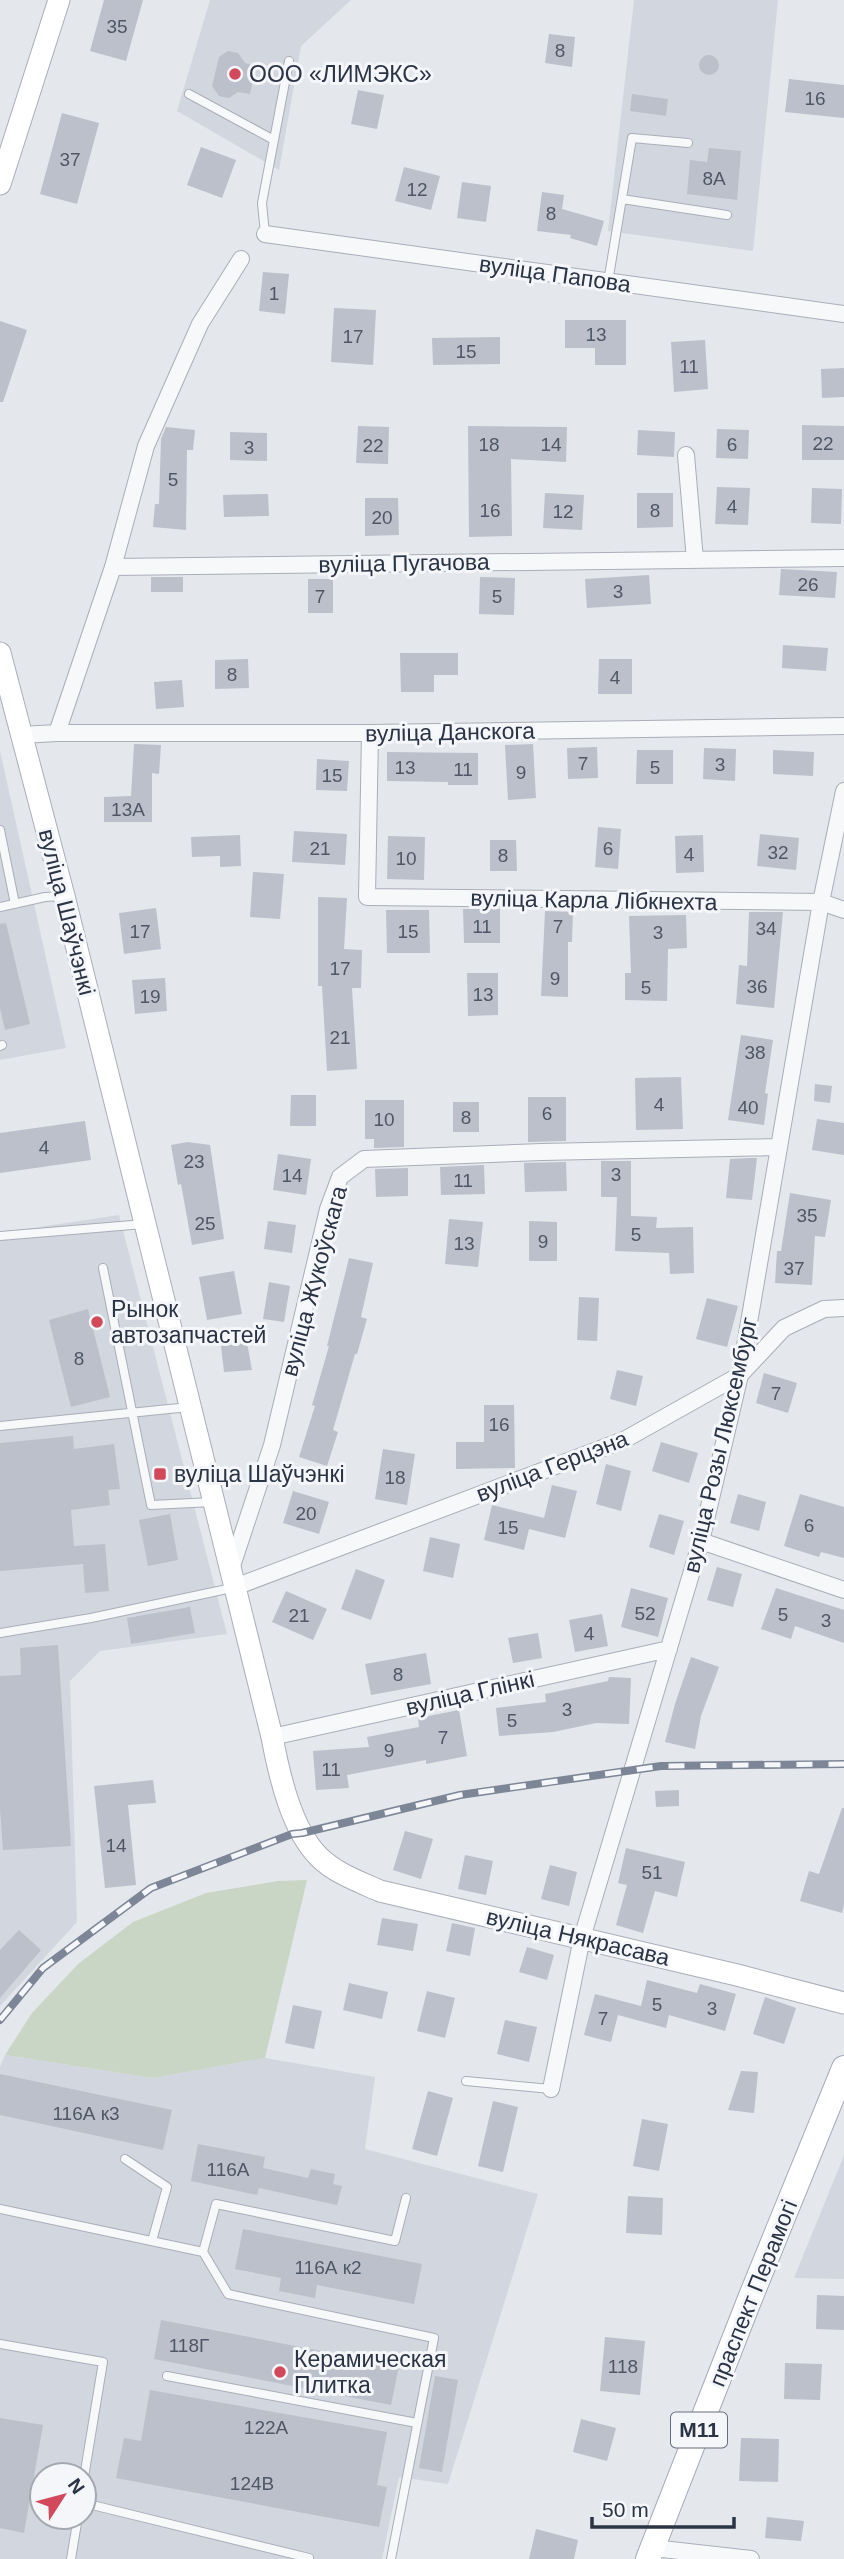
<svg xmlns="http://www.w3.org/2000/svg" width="844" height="2559" viewBox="0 0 844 2559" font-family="Arial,sans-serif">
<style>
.built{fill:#d2d6de;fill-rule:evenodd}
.green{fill:#c9d6c5}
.building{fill:#bbc0ca}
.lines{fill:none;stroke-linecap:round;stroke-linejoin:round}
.service-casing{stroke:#a9aeb7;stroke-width:10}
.minor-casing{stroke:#a9aeb7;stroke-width:18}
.secondary-casing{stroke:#a9aeb7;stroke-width:23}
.primary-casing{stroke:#a3abb8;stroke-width:26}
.service{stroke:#f7f8fa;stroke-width:8}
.minor{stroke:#f7f8fa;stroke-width:16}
.secondary{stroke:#fff;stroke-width:21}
.primary{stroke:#fff;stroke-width:24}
.rail-casing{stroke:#7d8696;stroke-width:8}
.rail{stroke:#f4f6f9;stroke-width:5;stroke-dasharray:16;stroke-linecap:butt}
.poi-dot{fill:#d1495b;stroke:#f4f6f9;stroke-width:2.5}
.labels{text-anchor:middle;stroke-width:6;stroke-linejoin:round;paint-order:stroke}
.number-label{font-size:19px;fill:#4f5766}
.shield{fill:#f4f6f9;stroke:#676e7b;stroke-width:2}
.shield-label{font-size:21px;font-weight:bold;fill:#2b3445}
.poi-label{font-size:23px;fill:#2b3445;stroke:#f4f6f9;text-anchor:start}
.street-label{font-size:23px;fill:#2b3445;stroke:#f4f6f9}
</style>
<rect width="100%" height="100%" fill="#e4e7ec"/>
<!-- built -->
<path class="built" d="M210,0H351L301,46L279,170L177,111Z
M634,0H778L753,251L608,231Z
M0,751L66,1048L0,1060Z
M119,1215L227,1634L100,1651L70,1681L77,1922L0,2006V1233Z
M5,2055L153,2078L265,2058L375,2077L365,2149L538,2194L448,2484L399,2477L382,2559H0V2067ZM42,2475H84V2517H42Z
M844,2155V2279L794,2278L814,2229Z"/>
<!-- green -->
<path class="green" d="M307,1880L265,2058L153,2078L5,2055L32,2013L78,1964L133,1922L206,1893L278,1881Z"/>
<!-- building -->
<path class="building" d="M104,0H143L126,61L90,51Z
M549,34L575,37L572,67L545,63Z
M228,51L238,53L245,63L256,66L250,94L238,92L229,98L219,96L212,86L219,57Z
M699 65a10 10 0 1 1 20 0a10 10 0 1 1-20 0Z
M789,79L844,85V118L785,112Z
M358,90L384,95L377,129L351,124Z
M632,94L668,99L666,116L630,111Z
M62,113L99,123L77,204L40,194Z
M201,147L236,160L222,198L187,185Z
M709,148L741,151L737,200L687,194L690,160L707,162Z
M404,167L440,176L431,210L395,201Z
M462,182L491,186L486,222L457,218Z
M542,192L564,195L562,209L604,221L597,246L570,238L571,235L537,231Z
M263,272L289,274L285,314L259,311Z
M334,308L376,310L373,365L331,362Z
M565,320H626V365H595V348H565Z
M0,321L27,330L3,402H0Z
M500,337V364L433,365L432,338Z
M705,340L708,389L674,392L671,342Z
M844,368V397L822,398L821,369Z
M802,425L844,426V460H802Z
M358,426L389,427L388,464L356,463Z
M468,426L567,427L566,462L511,459L512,536L469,537Z
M166,427L195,430L193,450H187L186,530L153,527L155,504H159L161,439Z
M717,429L749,430L748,459L716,458Z
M638,430L675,432L674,457L637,455Z
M230,432L267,433V461L230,460Z
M717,487L750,488L748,525L715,524Z
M812,488L842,489L841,524L811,523Z
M545,493L584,495L582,530L543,528Z
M637,493H673V527L637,528Z
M268,494L269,516L224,517L223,495Z
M365,498H398L399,535L365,536Z
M781,569L837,572L835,598L779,595Z
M649,575L651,604L587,608L585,579Z
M151,577H183V592H151Z
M480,577L515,578L514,615L479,614Z
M308,579H333V613H308Z
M783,645L828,648L826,671L782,668Z
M400,653H458V675H434V692H401Z
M248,659L249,688L215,689V660Z
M599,659H632V694H598Z
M182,680L184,707L156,709L154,682Z
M134,744L161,745L159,774L152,773V822H104V797L131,796Z
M533,744L536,798L508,800L505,745Z
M597,747L598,778L568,779L567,748Z
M704,748L736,749L735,781L703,779Z
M637,750H673V784H636Z
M773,750L814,752L813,776L773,774Z
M387,752L478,753V785H448V782L387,781Z
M317,759L349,761L347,791L316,790Z
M598,827L621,829L618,869L595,867Z
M294,831L347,834L345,865L292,862Z
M760,834L799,838L796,870L757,866Z
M240,835L241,866L220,867V856L192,857L191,837Z
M703,835L704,872L676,873L675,836Z
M388,836L425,837L424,880L387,879Z
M490,840H516L517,871H490Z
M253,872L284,874L280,919L250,917Z
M318,897L347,898L344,949L362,950L361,988H352L357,1069L327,1071L322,986H318Z
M156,908L161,949L124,954L119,913Z
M463,909H500V943H464Z
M386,910H429L430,953H387Z
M545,911L573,912L572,942H568V997L541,996Z
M749,912H783L774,1008L736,1004L739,965L747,966Z
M686,915L687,948L668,949L667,1001L625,1000V973H631L629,916Z
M6,923L30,1024L5,1030L0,1008V924Z
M467,973H498V1015L468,1016Z
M165,978L167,1011L135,1014L132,980Z
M741,1035L773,1040L765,1093L768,1094L764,1125L728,1120Z
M681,1077L683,1129L636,1130L635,1078Z
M815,1084L832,1086L830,1103L814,1101Z
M291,1095H316V1126H290Z
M528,1097H566V1141L528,1142Z
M365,1100H404V1147L374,1148V1139H365Z
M453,1102H479V1132H453Z
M817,1119L844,1123V1155L812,1150Z
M85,1121L91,1160L0,1173V1133Z
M188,1142L210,1145L224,1239L192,1245L181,1184L178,1185L171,1145Z
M278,1154L311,1159L306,1195L273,1190Z
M750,1158H757L752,1200L726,1198L730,1159Z
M601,1161H631V1216L657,1217L656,1228L693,1227L694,1273L670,1274L669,1253L615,1251L617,1197H601Z
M566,1162L567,1191L525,1192L524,1163Z
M484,1165L485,1194L441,1195L440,1167Z
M408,1168V1196L376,1197L375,1169Z
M790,1193L831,1200L825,1237L815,1236L812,1285L775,1283L777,1251H781Z
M449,1219L483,1222L478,1267L445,1264Z
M268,1221L296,1225L292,1253L264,1249Z
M529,1221L557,1222V1261H529Z
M349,1258L373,1263L361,1317L367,1319L357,1354H355L333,1430L338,1432L327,1466L299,1457L315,1406L312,1405L329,1346H327Z
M234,1271L242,1314L207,1320L199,1277Z
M269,1282L290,1286L284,1322L263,1319Z
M579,1297L599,1298L597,1341L577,1340Z
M707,1298L738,1306L727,1347L696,1339Z
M88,1309L110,1397L71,1407L49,1320Z
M247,1343L252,1370L224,1372L221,1346Z
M617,1370L643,1376L636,1406L610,1399Z
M764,1373L797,1383L788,1413L756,1403Z
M484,1405H514L515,1468L456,1469V1442H484Z
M73,1436L74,1449L114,1444L120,1489L108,1490L110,1505L71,1510L74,1546L105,1544L109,1591L85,1593L83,1564L0,1571V1443Z
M661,1442L698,1453L689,1483L652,1471Z
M383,1449L415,1454L407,1505L375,1499Z
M606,1464L631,1471L621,1511L596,1504Z
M552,1485L577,1491L565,1538L529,1529L524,1550L484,1540L492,1505L544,1518Z
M293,1491L329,1502L319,1534L283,1523Z
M738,1494L766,1502L759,1531L730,1523Z
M800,1494L844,1507V1558L821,1552L819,1557L784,1546Z
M170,1514L178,1560L148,1566L139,1520Z
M659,1514L684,1521L674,1555L649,1547Z
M430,1537L460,1544L453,1578L423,1571Z
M717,1567L742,1574L733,1607L707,1600Z
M356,1569L385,1580L371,1620L341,1609Z
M631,1588L668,1598L658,1637L621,1627Z
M776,1588L844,1610V1643L795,1626L791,1639L761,1629Z
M286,1591L327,1609L313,1640L272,1622Z
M190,1607L195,1633L131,1644L127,1618Z
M602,1614L608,1646L575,1652L569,1620Z
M538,1633L542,1658L513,1663L508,1638Z
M58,1645L71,1846L3,1850L0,1809V1676L21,1675L20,1648Z
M426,1653L431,1684L371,1695L365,1664Z
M691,1657L719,1667L701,1716L695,1749L665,1742L675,1704Z
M609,1677L631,1678L629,1724L596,1723L553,1732L499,1736L496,1708L546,1702L545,1694L608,1681Z
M459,1710L467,1756L426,1764V1760L347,1775L349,1788L316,1790L313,1751L369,1747L367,1737L419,1727L418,1718Z
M153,1780L156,1803L128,1805L136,1885L105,1888L94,1786Z
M679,1790V1806L656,1807L655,1791Z
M842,1808H844V1905L842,1913L800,1901L809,1871L819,1874Z
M405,1831L433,1839L421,1879L393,1870Z
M626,1848L685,1862L677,1897L655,1891L643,1933L616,1925L627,1885L618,1883Z
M465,1855L493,1861L486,1895L458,1889Z
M550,1865L577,1872L569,1906L541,1899Z
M382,1918L418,1924L413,1951L377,1945Z
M452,1923L475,1928L470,1956L446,1951Z
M19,1930L41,1950L0,1998V1950Z
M527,1947L554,1955L547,1980L519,1972Z
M647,1980L697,1993L700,1984L736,1994L725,2031L669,2015L666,2028L618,2015L611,2042L584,2035L595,1994L641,2006Z
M349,1983L388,1992L382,2019L343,2010Z
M427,1991L455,1998L445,2038L417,2031Z
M765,1997L796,2008L784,2044L753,2034Z
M293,2005L322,2011L314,2049L285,2043Z
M505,2020L537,2027L529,2062L497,2054Z
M741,2071L758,2072L754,2113L728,2110Z
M0,2074L172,2110L163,2150L0,2115Z
M428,2091L453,2098L437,2156L412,2149Z
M493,2101L518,2107L503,2172L478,2166Z
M642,2119L668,2124L659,2171L633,2166Z
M198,2144L265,2157L263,2168L308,2178L311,2169L335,2174L333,2184L342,2186L337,2205L259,2188L257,2195L191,2181Z
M628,2196L663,2198L662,2235L626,2233Z
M243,2229L422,2264L414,2304L317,2285L315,2298L279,2291L281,2278L235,2269Z
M817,2295L844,2296V2330L816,2329Z
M161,2320L399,2366L391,2405L154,2359Z
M605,2337L645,2341L640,2395L600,2391Z
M785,2363L822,2364L820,2400L784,2399Z
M435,2376L458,2380L442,2472L419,2468Z
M150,2390L387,2432L377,2485L387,2487L379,2527L116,2478L124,2438L141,2441Z
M0,2418L43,2425L24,2533L0,2528Z
M581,2419L616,2428L607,2461L573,2452Z
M741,2438L779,2439L778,2482L739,2481Z
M767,2517L804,2521L801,2541L765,2538Z
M536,2529L578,2540L574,2559H529Z"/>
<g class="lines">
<!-- service casing -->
<g class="service-casing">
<path id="service" d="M189,94L274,140
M622,199L727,215
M265,234L262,203L289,61
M608,282L632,138L688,143
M0,830L15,904
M0,907L45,897L61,896
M0,1046L2,1045
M0,1236L144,1224
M103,1268L151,1505L213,1502
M0,1426L189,1407
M0,1633L91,1618L232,1588
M466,2081L551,2089
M125,2159L167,2187L152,2241
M0,2209L203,2252
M0,2344L103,2362L84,2477
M167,2376L417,2423
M84,2503L309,2558
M71,2559L78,2517
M391,2559L434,2338L228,2294L203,2252L216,2204L395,2241L406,2198"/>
</g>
<!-- minor casing -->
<g class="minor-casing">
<path id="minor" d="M265,234L844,314
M686,455L695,560
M113,567L844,558
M57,733H370L844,726
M370,733L367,897L821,902L844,910
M21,735L57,733L113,567L146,446L200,324L241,259
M701,1541L844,1590
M231,1569L272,1445L328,1209L340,1177L364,1159L542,1152L778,1147
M235,1587L624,1440L740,1375L784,1328L824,1309L844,1308
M272,1737L669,1649
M551,2089L582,1938L701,1541L740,1375L821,902L844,791
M653,2548L751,2559"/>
</g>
<!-- secondary casing -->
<g class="secondary-casing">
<path id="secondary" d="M0,184L59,0
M0,653L64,896L272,1737C279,1774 291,1829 319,1857C335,1873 360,1882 380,1891L737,1975L844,2003"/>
</g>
<!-- primary casing -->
<g class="primary-casing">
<path id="primary" d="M648,2559L749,2301L844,2068"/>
</g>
<!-- service -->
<use href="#service" class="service"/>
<!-- minor -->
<use href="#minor" class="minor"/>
<!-- secondary -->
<use href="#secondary" class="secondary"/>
<!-- primary -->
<use href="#primary" class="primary"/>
<!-- rail casing -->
<g class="rail-casing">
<path id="rail" d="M0,2020L43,1968L151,1888L292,1834L302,1833L460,1795L661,1766L844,1764"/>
</g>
<!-- rail -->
<use href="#rail" class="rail"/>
</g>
<!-- markers -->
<g class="poi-dot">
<circle cx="235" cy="74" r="7"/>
<circle cx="97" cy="1322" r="7"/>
<rect x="153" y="1467" width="14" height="14" rx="3.5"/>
<circle cx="280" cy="2372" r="7"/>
</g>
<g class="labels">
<!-- number labels -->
<g class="number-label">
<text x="117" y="33">35</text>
<text x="560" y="57">8</text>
<text x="815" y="105">16</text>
<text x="70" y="166">37</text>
<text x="714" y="185">8А</text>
<text x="417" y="196">12</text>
<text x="551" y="220">8</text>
<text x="274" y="300">1</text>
<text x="596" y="341">13</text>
<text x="353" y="343">17</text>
<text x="466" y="358">15</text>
<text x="689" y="373">11</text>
<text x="823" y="450">22</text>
<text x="489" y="451">18</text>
<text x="551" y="451">14</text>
<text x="732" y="451">6</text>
<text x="373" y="452">22</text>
<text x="249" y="454">3</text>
<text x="173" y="486">5</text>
<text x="732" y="513">4</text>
<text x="490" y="517">16</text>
<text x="655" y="517">8</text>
<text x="563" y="518">12</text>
<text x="382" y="524">20</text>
<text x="808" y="591">26</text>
<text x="618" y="598">3</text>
<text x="320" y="603">7</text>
<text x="497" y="603">5</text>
<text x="232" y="681">8</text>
<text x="615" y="684">4</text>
<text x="583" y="770">7</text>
<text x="720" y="771">3</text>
<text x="405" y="774">13</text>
<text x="655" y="774">5</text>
<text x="463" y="776">11</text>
<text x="521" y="779">9</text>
<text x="332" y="782">15</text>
<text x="128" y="816">13А</text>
<text x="320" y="855">21</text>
<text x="608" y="855">6</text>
<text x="778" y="859">32</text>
<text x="689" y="861">4</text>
<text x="503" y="862">8</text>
<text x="406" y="865">10</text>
<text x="482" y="933">11</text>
<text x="558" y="933">7</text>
<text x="766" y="935">34</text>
<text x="140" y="938">17</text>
<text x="408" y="938">15</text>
<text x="658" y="939">3</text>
<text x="340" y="975">17</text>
<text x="555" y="985">9</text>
<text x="757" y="993">36</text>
<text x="646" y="994">5</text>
<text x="483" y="1001">13</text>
<text x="150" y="1003">19</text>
<text x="340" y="1044">21</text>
<text x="755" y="1059">38</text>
<text x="659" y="1111">4</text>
<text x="748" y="1114">40</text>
<text x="547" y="1120">6</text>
<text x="466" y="1124">8</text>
<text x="384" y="1126">10</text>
<text x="44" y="1154">4</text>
<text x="194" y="1168">23</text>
<text x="616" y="1181">3</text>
<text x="292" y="1182">14</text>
<text x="463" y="1187">11</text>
<text x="807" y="1222">35</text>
<text x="205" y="1230">25</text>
<text x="636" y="1241">5</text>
<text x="543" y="1248">9</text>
<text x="464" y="1250">13</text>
<text x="794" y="1275">37</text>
<text x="79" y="1365">8</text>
<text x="776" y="1400">7</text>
<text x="499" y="1431">16</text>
<text x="395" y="1484">18</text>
<text x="306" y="1520">20</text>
<text x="809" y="1532">6</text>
<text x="508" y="1534">15</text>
<text x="645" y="1620">52</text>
<text x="783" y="1621">5</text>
<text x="299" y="1622">21</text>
<text x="826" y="1627">3</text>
<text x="589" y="1640">4</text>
<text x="398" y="1681">8</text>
<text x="567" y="1716">3</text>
<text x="512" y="1727">5</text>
<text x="443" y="1744">7</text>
<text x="389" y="1757">9</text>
<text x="331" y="1776">11</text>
<text x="116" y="1852">14</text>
<text x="652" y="1879">51</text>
<text x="657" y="2011">5</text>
<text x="712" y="2015">3</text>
<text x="603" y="2025">7</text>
<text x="86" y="2120">116А к3</text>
<text x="228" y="2176">116А</text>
<text x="328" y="2274">116А к2</text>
<text x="189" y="2352">118Г</text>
<text x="623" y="2373">118</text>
<text x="266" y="2434">122А</text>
<text x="252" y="2490">124В</text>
</g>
<!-- shield labels -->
<rect class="shield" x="671" y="2412.5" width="56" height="35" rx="5"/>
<g class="shield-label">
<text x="699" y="2437">М11</text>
</g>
<!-- poi labels -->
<g class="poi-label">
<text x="249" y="82">ООО «ЛИМЭКС»</text>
<text x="111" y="1317">Рынок<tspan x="111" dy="26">автозапчастей</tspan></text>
<text x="174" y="1482">вуліца Шаўчэнкі</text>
<text x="294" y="2367">Керамическая<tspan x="294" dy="26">Плитка</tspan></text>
</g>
<!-- street labels -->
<g class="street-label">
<text transform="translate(555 274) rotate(8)" y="8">вуліца Папова</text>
<text transform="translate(404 563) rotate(-1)" y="8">вуліца Пугачова</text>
<text transform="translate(450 732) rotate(-1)" y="8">вуліца Данскога</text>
<text transform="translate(594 900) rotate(1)" y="8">вуліца Карла Лібкнехта</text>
<text transform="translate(67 912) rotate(76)" y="8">вуліца Шаўчэнкі</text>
<text transform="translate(314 1281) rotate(-75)" y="8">вуліца Жукоўскага</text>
<text transform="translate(720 1445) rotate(-77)" y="8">вуліца Розы Люксембург</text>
<text transform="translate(552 1466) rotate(-21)" y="8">вуліца Герцэна</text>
<text transform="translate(470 1693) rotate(-13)" y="8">вуліца Глінкі</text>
<text transform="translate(578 1937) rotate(13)" y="8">вуліца Някрасава</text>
<text transform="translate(753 2293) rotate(-68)" y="8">праспект Перамогі</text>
</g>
</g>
<!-- north arrow -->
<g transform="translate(63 2496) rotate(54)"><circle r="33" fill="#f4f6f9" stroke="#a4a8b1" stroke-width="2"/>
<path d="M0-5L12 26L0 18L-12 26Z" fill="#d1495b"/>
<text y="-10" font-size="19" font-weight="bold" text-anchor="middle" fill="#2b3445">N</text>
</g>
<!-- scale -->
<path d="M592 2517v10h142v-10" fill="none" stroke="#2b3445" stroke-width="3.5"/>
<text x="602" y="2517" font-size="21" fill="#2b3445" stroke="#f4f6f9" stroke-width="5" paint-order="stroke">50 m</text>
</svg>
